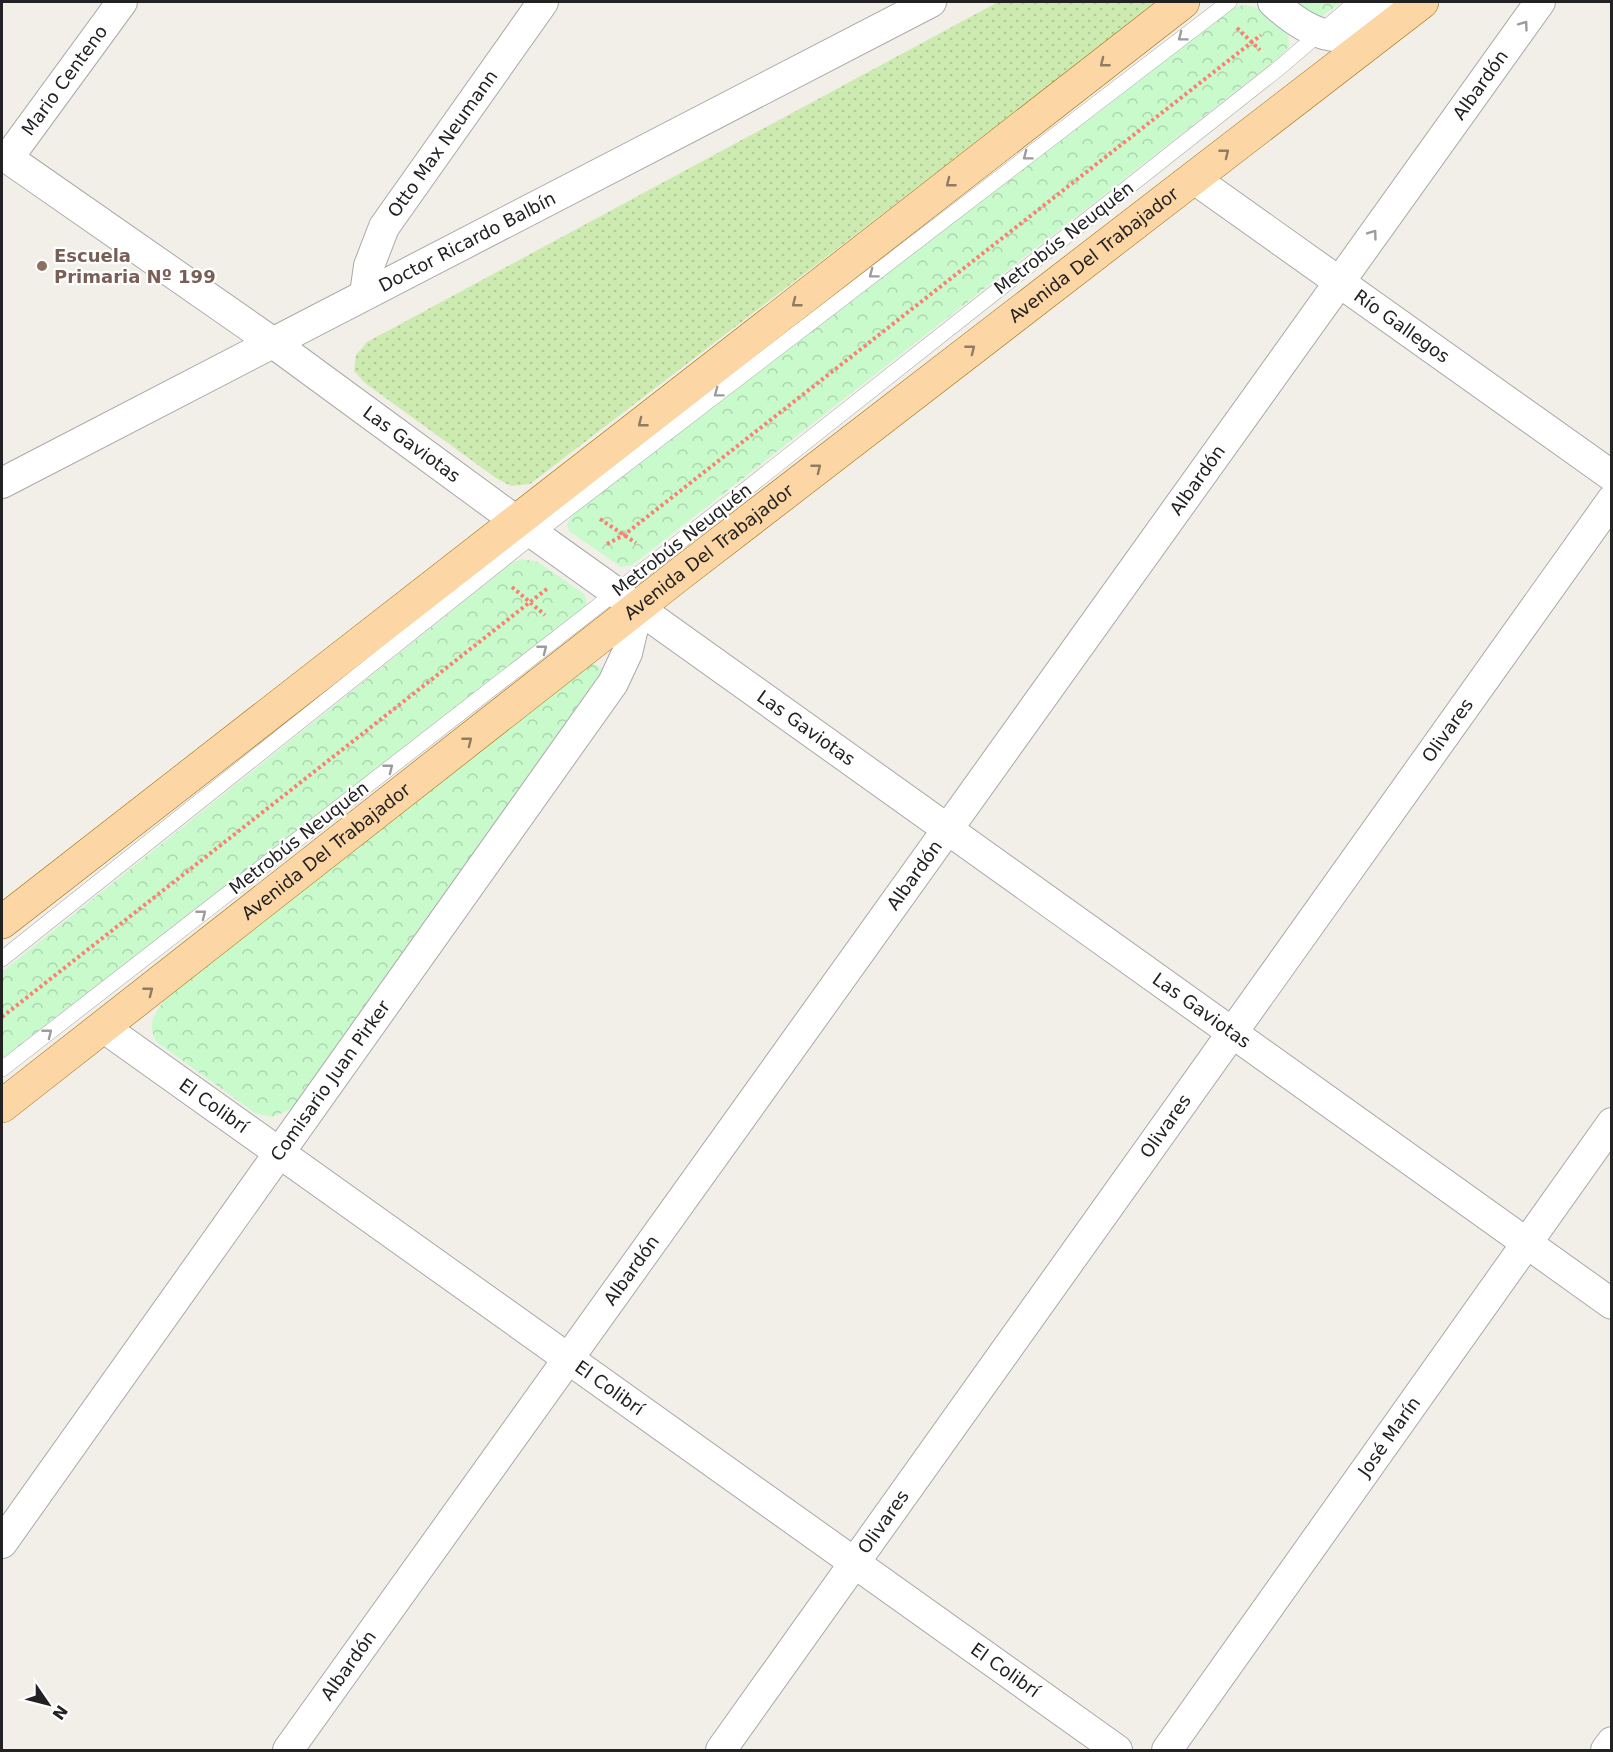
<svg xmlns="http://www.w3.org/2000/svg" width="1613" height="1752" viewBox="0 0 1613 1752" font-family="'DejaVu Sans',sans-serif">
<style>
.grass{fill:url(#grass-dots)}
.park{fill:url(#park-crowns)}
.lines{fill:none;stroke-linecap:round;stroke-linejoin:round}
.lane-casing{stroke:#a9a9a9;stroke-width:16}
.street-casing{stroke:#a9a9a9;stroke-width:32}
.primary-casing{stroke:#a06b00;stroke-width:34}
.path{stroke:#fa8072;stroke-width:4;stroke-dasharray:3 3;stroke-linecap:butt}
.lane{stroke:#fff;stroke-width:15}
.street{stroke:#fff;stroke-width:30}
.primary{stroke:#fcd6a4;stroke-width:33}
.oneway{stroke:#9c9c9c}
.oneway2{stroke:#8f7c63}
.education-dot{fill:#8d6e63;stroke:#fff;stroke-width:2}
.labels{text-anchor:middle;stroke-width:4.5;stroke-linejoin:round;paint-order:stroke}
.street-label{font-size:18px;fill:#222;stroke:#fff}
.education-label{font-size:18px;font-weight:bold;fill:#785e54;stroke:#fff;text-anchor:start}
</style>
<defs>
<pattern id="grass-dots" width="8" height="8" patternUnits="userSpaceOnUse" patternTransform="scale(1.5)"><rect width="8" height="8" fill="#cdebb0"/><path d="M2 2h.1M6 6h.1" fill="none" stroke="#b0c997" stroke-width="1.8" stroke-linecap="round"/></pattern>
<pattern id="park-crowns" width="20" height="18" patternUnits="userSpaceOnUse" patternTransform="scale(1.5)"><rect width="20" height="18" fill="#c8facc"/><path d="M2 6a3 3 0 1 1 6 0M12 15a3 3 0 1 1 6 0" fill="none" stroke="#acd6af"/></pattern>
</defs>
<rect width="100%" height="100%" fill="#f2efe9"/>
<!-- grass -->
<path class="grass" d="M998,2H1159L530,484L511,486L496,478L365,383L354,371L356,355L367,342Z"/>
<!-- park -->
<path class="park" d="M1293,2H1342L1319,18Z
M1245,5L1257,8L1288,34L1289,46L1283,54L649,552L632,565L621,567L569,531L567,524L574,513L1234,7Z
M522,559L538,562L584,594L587,603L585,607L2,1059V972L512,563Z
M593,663L601,668L600,674L291,1109L272,1117L255,1113L157,1042C145,1024 156,1009 170,995Z"/>
<g class="lines">
<!-- lane casing -->
<g class="lane-casing">
<path id="lane" d="M2,959L535,534L1229,2
M2,1069L616,592L1279,68L1356,2"/>
</g>
<!-- street casing -->
<g class="street-casing">
<g id="street">
<path d="M1273,2C1308,35 1340,47 1386,28"/>
<path d="M1370,2L1353,28L1388,2"/>
<path id="s1" d="M2,154L272,342L516,521L1612,1304"/>
<path id="s2" d="M8,158L122,2"/>
<path id="s3" d="M1193,178L1612,476"/>
<path id="s4" d="M365,294L369,266L384,227L543,2"/>
<path id="s5" d="M2,483L931,2"/>
<path id="s6" d="M103,1027L1117,1750"/>
<path id="s7" d="M2,1543L613,683L627,653L638,607"/>
<path id="s8" d="M288,1750L1540,2"/>
<path id="s9" d="M721,1750L1612,500"/>
<path id="s10" d="M1167,1750L1612,1123"/>
<path d="M1606,1750L1612,1742"/>
</g>
</g>
<!-- primary casing -->
<g class="primary-casing">
<g id="primary">
<path d="M2,922L1183,2"/>
<path id="s11" d="M2,1106L680,574L1422,2"/>
</g>
</g>
<!-- path -->
<path class="path" d="M1237,28L1260,50
M600,519L636,543
M607,544L624,535L1261,35
M512,587L545,615
M2,1017L548,588"/>
<!-- lane -->
<use href="#lane" class="lane"/>
<!-- street -->
<use href="#street" class="street"/>
<!-- primary -->
<use href="#primary" class="primary"/>
</g>
<!-- one-way arrows -->
<defs><path id="oneway-chevron" d="M-2-3.5L2.5 0L-2 3.5" fill="none" stroke-width="1.6" stroke-linecap="round" stroke-linejoin="round" transform="scale(1.5)"/></defs>
<g class="oneway">
<use href="#oneway-chevron" transform="translate(1524 25) rotate(-54)"/>
<use href="#oneway-chevron" transform="translate(1182 37) rotate(143)"/>
<use href="#oneway-chevron" transform="translate(1027 156) rotate(143)"/>
<use href="#oneway-chevron" transform="translate(1373 234) rotate(-54)"/>
<use href="#oneway-chevron" transform="translate(873 274) rotate(143)"/>
<use href="#oneway-chevron" transform="translate(718 393) rotate(143)"/>
<use href="#oneway-chevron" transform="translate(543 649) rotate(-38)"/>
<use href="#oneway-chevron" transform="translate(389 768) rotate(-38)"/>
<use href="#oneway-chevron" transform="translate(202 914) rotate(-38)"/>
<use href="#oneway-chevron" transform="translate(48 1033) rotate(-38)"/>
</g>
<g class="oneway2">
<use href="#oneway-chevron" transform="translate(1104 63) rotate(142)"/>
<use href="#oneway-chevron" transform="translate(1225 153) rotate(-38)"/>
<use href="#oneway-chevron" transform="translate(950 183) rotate(142)"/>
<use href="#oneway-chevron" transform="translate(796 303) rotate(142)"/>
<use href="#oneway-chevron" transform="translate(971 349) rotate(-38)"/>
<use href="#oneway-chevron" transform="translate(642 423) rotate(142)"/>
<use href="#oneway-chevron" transform="translate(817 468) rotate(-38)"/>
<use href="#oneway-chevron" transform="translate(468 741) rotate(-38)"/>
<use href="#oneway-chevron" transform="translate(149 991) rotate(-38)"/>
</g>
<!-- markers -->
<circle class="education-dot" cx="42" cy="266" r="6"/>
<g class="labels">
<!-- street labels -->
<g class="street-label">
<text dy="6" stroke="none"><textPath href="#s2" startOffset="96">Mario Centeno</textPath></text>
<text dy="6" stroke="none"><textPath href="#s8" startOffset="2048">Albardón</textPath></text>
<text dy="6" stroke="none"><textPath href="#s4" startOffset="172">Otto Max Neumann</textPath></text>
<text transform="translate(1064 238) rotate(-38)" y="6">Metrobús Neuquén</text>
<text dy="6" stroke="none"><textPath href="#s5" startOffset="524">Doctor Ricardo Balbín</textPath></text>
<text dy="6" stroke="none"><textPath href="#s11" startOffset="1384">Avenida Del Trabajador</textPath></text>
<text dy="6" stroke="none"><textPath href="#s3" startOffset="256">Río Gallegos</textPath></text>
<text dy="6" stroke="none"><textPath href="#s1" startOffset="502">Las Gaviotas</textPath></text>
<text dy="6" stroke="none"><textPath href="#s8" startOffset="1562">Albardón</textPath></text>
<text transform="translate(682 540) rotate(-38)" y="6">Metrobús Neuquén</text>
<text dy="6" stroke="none"><textPath href="#s11" startOffset="898">Avenida Del Trabajador</textPath></text>
<text dy="6" stroke="none"><textPath href="#s1" startOffset="988">Las Gaviotas</textPath></text>
<text dy="6" stroke="none"><textPath href="#s9" startOffset="1252">Olivares</textPath></text>
<text transform="translate(299 838) rotate(-38)" y="6">Metrobús Neuquén</text>
<text dy="6" stroke="none"><textPath href="#s11" startOffset="412">Avenida Del Trabajador</textPath></text>
<text dy="6" stroke="none"><textPath href="#s8" startOffset="1076">Albardón</textPath></text>
<text dy="6" stroke="none"><textPath href="#s1" startOffset="1474">Las Gaviotas</textPath></text>
<text dy="6" stroke="none"><textPath href="#s7" startOffset="567">Comisario Juan Pirker</textPath></text>
<text dy="6" stroke="none"><textPath href="#s6" startOffset="136">El Colibrí</textPath></text>
<text dy="6" stroke="none"><textPath href="#s9" startOffset="766">Olivares</textPath></text>
<text dy="6" stroke="none"><textPath href="#s8" startOffset="590">Albardón</textPath></text>
<text dy="6" stroke="none"><textPath href="#s6" startOffset="622">El Colibrí</textPath></text>
<text dy="6" stroke="none"><textPath href="#s10" startOffset="384">José Marín</textPath></text>
<text dy="6" stroke="none"><textPath href="#s9" startOffset="280">Olivares</textPath></text>
<text dy="6" stroke="none"><textPath href="#s8" startOffset="104">Albardón</textPath></text>
<text dy="6" stroke="none"><textPath href="#s6" startOffset="1108">El Colibrí</textPath></text>
</g>
<!-- education labels -->
<g class="education-label">
<text x="54" y="262">Escuela<tspan x="54" dy="21">Primaria Nº 199</tspan></text>
</g>
</g>
<!-- border -->
<rect width="1613" height="1752" fill="none" stroke="#222222" stroke-width="6"/>
<!-- north arrow -->
<g transform="translate(48 1704) rotate(125)" stroke="#ffffff" stroke-width="4.5" paint-order="stroke">
<path d="M0-4.5L10 22L0 15L-10 22Z" fill="#222222"/>
<text y="-9" font-size="16" font-weight="bold" text-anchor="middle" fill="#222222">N</text>
</g>
</svg>
